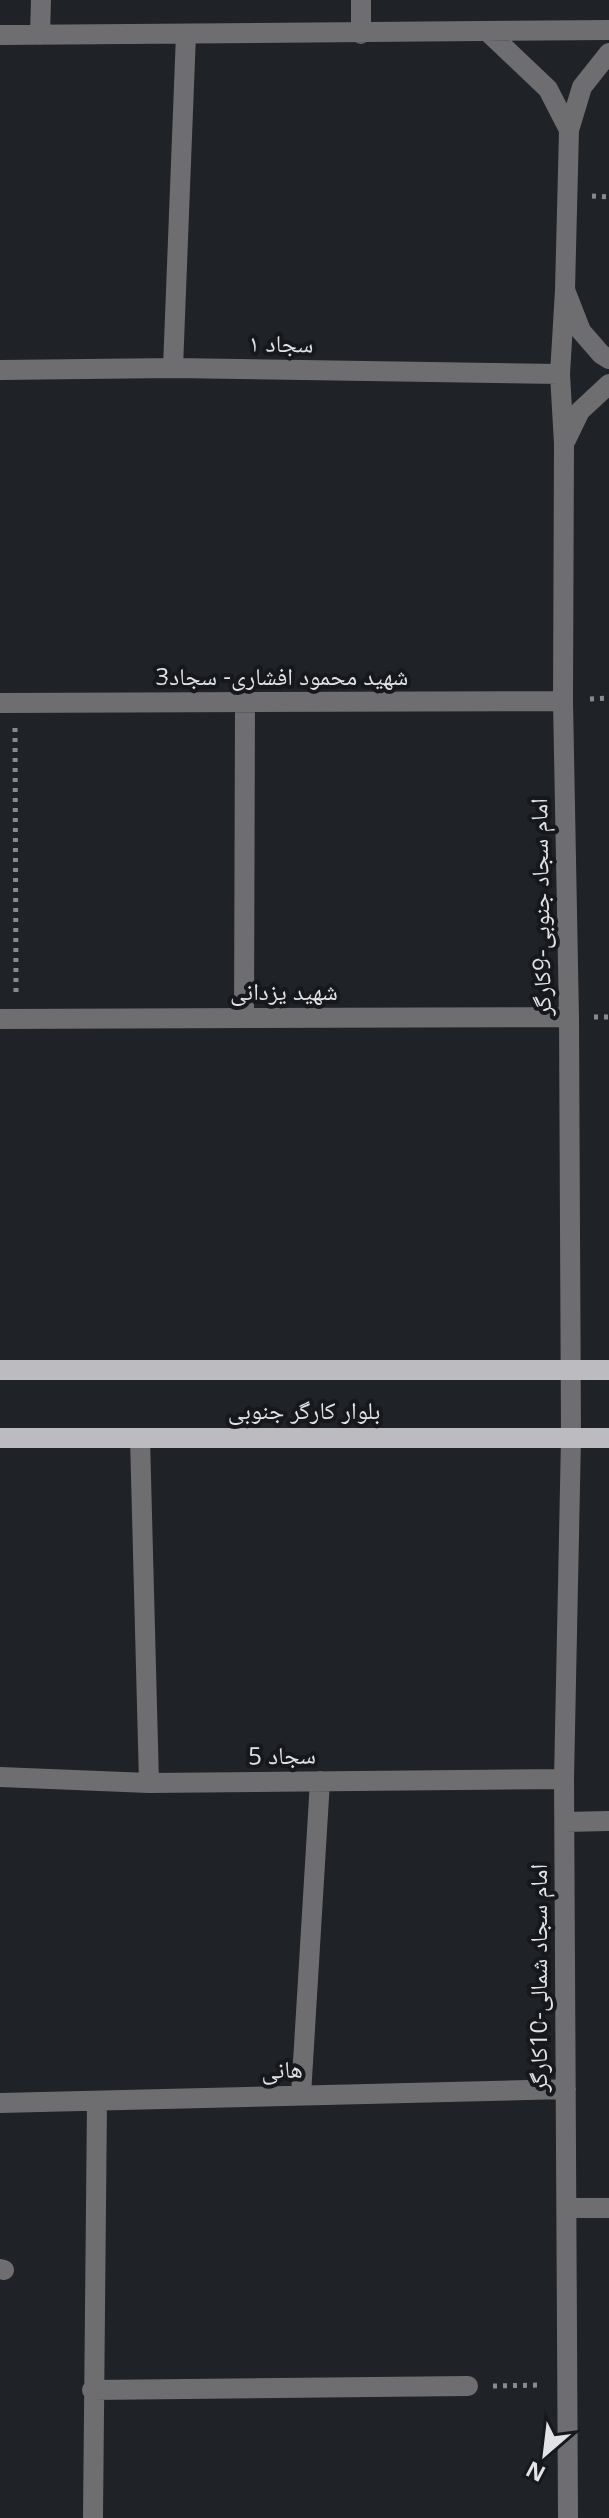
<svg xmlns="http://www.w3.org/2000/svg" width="609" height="2518" viewBox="0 0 609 2518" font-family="'Open Sans','Noto Naskh Arabic',sans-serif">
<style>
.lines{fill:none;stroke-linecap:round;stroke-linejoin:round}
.path{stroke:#888a8e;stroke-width:5;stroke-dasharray:4 6;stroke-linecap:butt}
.minor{stroke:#6e6d70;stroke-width:20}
.major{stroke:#bcbbc0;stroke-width:20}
.labels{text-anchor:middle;stroke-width:8;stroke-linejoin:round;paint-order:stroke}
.street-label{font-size:24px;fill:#e1e3e6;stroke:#16181c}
</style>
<rect width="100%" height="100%" fill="#1f2226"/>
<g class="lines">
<!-- path -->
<path class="path" d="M592,196L609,197
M590,699L609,698
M15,728L16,994
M594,1017H609
M493,2386L543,2385"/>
<!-- minor -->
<path class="minor" d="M361,0V34
M488,32L548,89L569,130
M0,35L609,30
M40,35L41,0
M609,53L582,87L569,130L565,290L581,331L601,354L609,359
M565,290L560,374L564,444L563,701L569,1017L571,1438L564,1779L568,2518
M173,368L186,34
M0,370L173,368L560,374
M566,440L580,411L609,384
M0,703L563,701
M244,1018L245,703
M0,1019L569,1017
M140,1438L149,1783
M0,1777L149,1783L564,1779
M565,1822L609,1821
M301,2095L320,1781
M0,2103L566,2089
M567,2208H609
M0,2269L4,2270
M92,2390L468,2386
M93,2518L97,2101"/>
<!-- major -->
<path class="major" d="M0,1370H609
M0,1438H609"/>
</g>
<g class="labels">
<!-- street labels -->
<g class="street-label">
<text transform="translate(281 344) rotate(1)" y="8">سجاد ۱</text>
<text x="282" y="685">شهید محمود افشاری- سجاد3</text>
<text transform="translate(541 907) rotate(-91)" y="8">امام سجاد جنوبی-9کارگر</text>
<text x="284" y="1000">شهید یزدانی</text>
<text x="304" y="1419">بلوار کارگر جنوبی</text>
<text transform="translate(282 1756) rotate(-1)" y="8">سجاد 5</text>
<text transform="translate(539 1978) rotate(-90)" y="8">امام سجاد شمالی-10کارگر</text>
<text transform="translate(282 2070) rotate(-2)" y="8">هانی</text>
</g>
</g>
<!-- north arrow -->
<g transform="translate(545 2454) rotate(208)" stroke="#16181c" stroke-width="6" paint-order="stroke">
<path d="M0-6L14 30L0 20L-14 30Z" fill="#e1e3e6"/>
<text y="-12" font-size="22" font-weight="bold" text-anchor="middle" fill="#e1e3e6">N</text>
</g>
</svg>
